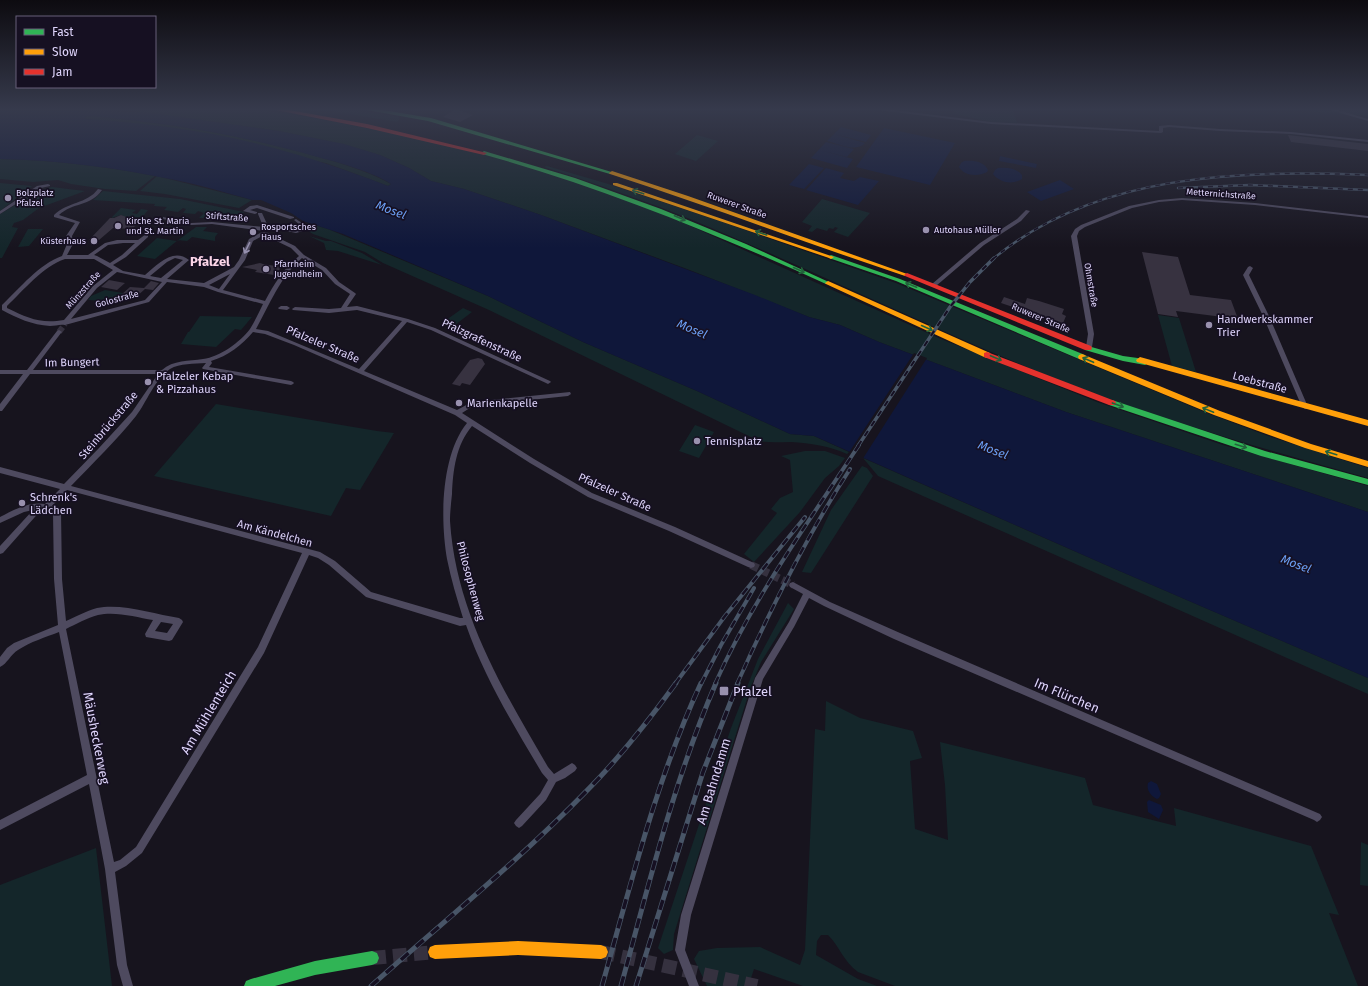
<svg xmlns="http://www.w3.org/2000/svg" width="1368" height="986" viewBox="0 0 1368 986" font-family="'Fira Sans',sans-serif">
<style>
.green{fill:#14262a}
.water{fill:#0f173a;fill-rule:evenodd}
.pier{fill:#17141e}
.building{fill:#373240}
.lines{fill:none;stroke-linecap:round;stroke-linejoin:round}
.street-tunnel-far1{stroke:#35313f;stroke-width:6;stroke-dasharray:6 3;stroke-linecap:butt}
.street-tunnel{stroke:#35313f;stroke-width:8;stroke-dasharray:8 3.5;stroke-linecap:butt}
.primary-tunnel{stroke:#35313f;stroke-width:14;stroke-dasharray:14 7;stroke-linecap:butt}
.street{fill:#4e4a5f;fill-rule:evenodd}
.fast{fill:#30b455;fill-rule:evenodd}
.slow{fill:#ff9f0a;fill-rule:evenodd}
.jam{fill:#e5322d;fill-rule:evenodd}
.rail-far3-casing{stroke:#485567;stroke-width:2.5}
.rail-far2-casing{stroke:#485567;stroke-width:3.5}
.rail-far1-casing{stroke:#485567;stroke-width:4}
.rail-casing{stroke:#485567;stroke-width:5}
.rail-far3{stroke:#161022;stroke-width:1.5;stroke-dasharray:5;stroke-linecap:butt}
.rail-far2{stroke:#161022;stroke-width:2;stroke-dasharray:6;stroke-linecap:butt}
.rail-far1{stroke:#161022;stroke-width:2.5;stroke-dasharray:8;stroke-linecap:butt}
.rail{stroke:#161022;stroke-width:3.5;stroke-dasharray:10;stroke-linecap:butt}
.oneway{stroke:#23623c}
.oneway2{stroke:#9690ae}
.poi-dot{fill:#9991ae;stroke:#161022;stroke-width:1.5}
.labels{text-anchor:middle;stroke-width:3.5;stroke-linejoin:round;paint-order:stroke}
.far-poi-label{font-size:9px;fill:#dfd5fc;stroke:#161022;text-anchor:start}
.far-street-label{font-size:9px;fill:#dfd5fc;stroke:#161022}
.poi-label{font-size:11px;fill:#dfd5fc;stroke:#161022;text-anchor:start}
.street-label{font-size:11px;fill:#dfd5fc;stroke:#161022}
.water-label{font-size:12px;font-style:italic;fill:#6b9ef3;stroke:#161022}
.far-district-label{font-size:13px;font-weight:bold;fill:#fcd6e8;stroke:#161022}
.near-poi-label{font-size:13px;fill:#dfd5fc;stroke:#161022;text-anchor:start}
.near-street-label{font-size:13px;fill:#dfd5fc;stroke:#161022}
</style>
<rect width="100%" height="100%" fill="#17141e"/>
<!-- green -->
<path class="green" d="M127,110H260L308,117L408,136L489,156L560,176L664,214L941,339L1097,402L1223,445L1368,486V512L1066,412L879,342L840,325L809,317L687,269L541,215L464,189L431,181L409,168L380,155L343,144L279,131Z
M326,110H351L396,116L399,117V120L397,122Z
M954,110H1013L1017,123L991,122L955,114Z
M1291,110H1368V116Z
M88,116C163,122 236,134 308,154C336,162 366,170 391,184L388,186L383,184L326,163L83,118Z
M697,135L718,141L696,161L675,154Z
M0,159C52,160 104,166 155,176L136,191L105,189L71,184L58,180L33,182L0,179Z
M547,166L605,183L728,224L896,283L1207,413L1268,436L1368,468V478C1257,447 1146,416 1039,372C922,324 808,268 690,219C643,200 594,183 544,167Z
M157,176L252,200L239,208L165,194L140,191Z
M0,183L32,186L0,211Z
M52,187L85,191L39,208L23,220L14,223L12,227L18,228L2,258H0V214L39,191Z
M103,191L180,199L244,212L239,219L229,218H199L204,213L198,211L195,214L183,213L186,209L183,208L178,212L164,210L167,207L154,206L155,204L93,200Z
M822,199L870,213L848,237L834,232L838,228L835,227L833,229L829,228L827,231L817,228L812,232L808,231L812,226L802,222Z
M121,208L136,210L132,213L137,214L141,209L148,210L141,219L127,218L121,215L111,218Z
M308,223L328,229L488,296L583,342L697,391L790,434L814,436L849,452L847,454C830,446 810,443 791,442C780,442 770,443 759,441L489,310L383,263L365,252L313,234L305,229Z
M196,227H207L203,231L218,233L215,237V241L192,237L187,241L178,240L155,259L137,256L157,238L177,241Z
M28,229H43L29,246L18,247Z
M309,236L326,241H331L362,253L382,265L338,251L326,250L324,243Z
M105,290L123,293L112,304H103L104,301L88,300L91,296Z
M463,308L472,312L451,328L442,323Z
M1158,315L1179,318L1196,372L1172,366Z
M200,316L252,317L241,330L235,329L216,347L181,344L188,332H189Z
M216,404L377,431L394,433L360,490L346,488L331,516L154,476Z
M695,425L714,432L699,458L679,451Z
M805,451H825L845,458L839,466L825,478L800,512L754,562L744,554L777,513L771,509L780,498L793,492L790,460L781,456Z
M863,458L1115,569L1368,678V694L878,476Z
M862,466L867,468L873,476L811,573L802,572L831,510Z
M788,603L794,609L761,662L750,689L674,934L673,950L664,954L658,948L731,728L758,659Z
M826,701L860,718L913,731L922,758L910,761L915,829L948,840L945,785L940,742L1085,778L1093,805L1176,826L1174,808L1311,846L1339,915L1329,913L1358,986H895L858,972C843,961 840,947 828,935H821L817,941L816,955L858,979L877,986H803L754,969L749,984L750,986H707L694,959L699,951L717,948L760,947L800,965L805,950L815,729L825,731Z
M1361,842L1368,845V886L1360,885Z
M96,848L112,986H0V885Z"/>
<!-- water -->
<path class="water" d="M0,110L145,112L279,131L344,144L380,155L409,168L431,181L464,189L541,215L755,295L809,317L840,325L879,342L1066,412L1368,512V678L1115,569L814,436L790,434L697,391L583,342L488,296L343,234L303,221L291,213L261,200H252C227,193 201,185 175,180C117,168 59,160 0,159ZM88,116C165,122 240,135 314,156C337,162 371,171 391,184L388,186L383,184C346,170 308,157 270,147C210,131 147,123 86,119L84,118Z
M841,127L871,135L866,142L834,134Z
M884,128L955,143L930,185L856,167Z
M834,134L865,143C856,153 839,144 827,141Z
M826,142L854,149L847,157L820,150L853,159L847,168L811,158Z
M1000,156L1037,164L1036,168L999,161Z
M964,161C973,160 984,161 988,170L987,172C978,177 964,176 959,167L961,163Z
M809,164L824,168L804,189L789,185Z
M826,168L844,173L840,178L854,181L860,177L879,181L858,205L806,190Z
M998,168C1007,167 1016,168 1022,175V179C1013,185 1000,183 993,174L995,170Z
M1060,180L1074,189L1041,201L1027,192Z
M1151,781L1157,784L1161,794L1159,798L1157,799C1151,796 1146,790 1148,783Z
M1149,800L1161,805L1163,810L1159,819L1148,812L1147,802Z"/>
<!-- pier -->
<path class="pier" d="M914,353L927,358L862,460L848,454Z"/>
<!-- building -->
<path class="building" d="M454,110H458L473,115L460,122L443,117Z
M1288,135L1368,144V151L1291,142Z
M121,215L126,217H129V218L142,219L132,229L113,228L99,240H89L110,218H114Z
M1142,252L1178,257L1190,295L1231,300L1238,319L1176,311L1178,317L1158,314Z
M260,263L263,264L282,267L274,275L255,272L257,270L242,267Z
M109,280L125,283L117,290L101,287Z
M151,281L159,283L153,290L145,289L136,297L121,295L130,287L144,288Z
M1004,297L1025,304L1027,298L1039,301L1064,309L1062,314L1066,316L1063,323L1058,322L1001,303Z
M478,358L482,359L485,364L470,385L462,383L460,386L452,384L470,360Z"/>
<g class="lines">
<!-- street-tunnel-far1 -->
<path class="street-tunnel-far1" d="M59,332L65,324"/>
<!-- street-tunnel -->
<path class="street-tunnel" d="M751,565L793,585"/>
<!-- primary-tunnel -->
<path class="primary-tunnel" d="M601,952L757,986
M372,958L435,952"/>
<!-- street -->
<path class="street" d="M878,110H894L991,122L1159,131V126L1169,125L1220,129L1291,132L1368,140V142L1291,134L1220,131L1169,127L1163,128V132L1161,133L991,124Z
M1330,110H1338L1368,119V121Z
M48,184L50,185V186L41,188L0,214V211L37,186Z
M98,189L102,190C90,207 73,202 59,215L80,222L72,236L73,244L67,255H88L105,243L117,240H138L146,234L148,235V237L126,257L113,265L123,271L145,275C157,265 173,247 189,260L167,279L204,283L234,267L239,260L249,239L262,232H266L295,246L304,255L326,268L339,282L355,293L356,294L347,307L357,306L408,319L435,328L550,381L551,382L548,384L546,383L431,330L407,322L364,371L457,410L472,402L570,392L571,394L568,396L473,406L462,413L534,459L592,493L675,527L754,563L755,565L754,567L751,568L748,567L669,531L588,497L530,463L472,426C456,445 453,470 452,494C451,503 450,513 450,521C456,613 503,690 548,767L554,774L572,763L575,765L577,768L575,771L565,778L556,782L546,800L522,826L519,828L516,826L514,823L516,820L540,794L548,780L542,773C514,726 484,677 466,625L460,626L366,597L329,565L318,558L309,555L264,653L142,853L126,866L115,872L127,965L133,986H123L117,965L105,869L89,784L0,830V820L87,775L59,632C46,637 30,642 18,650C11,654 7,664 0,667V657L7,648L14,643L58,625L54,579L53,513L42,509L3,553L0,554V546L33,510L24,512L0,523V517C14,510 29,501 45,504L60,489L0,473V467L64,484L99,448L132,412L158,374H30L2,411H0V404L23,374H0V370H27L57,331L59,330L62,332L61,333L33,370H162C173,360 189,361 203,359C220,357 240,342 250,329C255,321 259,312 263,304L218,292L204,287L167,282L149,302L65,325C60,324 55,326 50,326C32,325 17,318 2,310V305C20,288 39,264 62,256L67,244L66,236L75,223L54,217V215C67,202 87,204 98,189ZM264,235L291,248L299,256C284,268 274,284 265,301L223,290L245,260L253,241ZM123,243H135L122,255L110,263L97,256L94,255L108,245ZM175,258L183,260L161,278L150,276L167,262ZM302,258L322,270L335,284L350,294L341,308L329,309L295,307L292,309L293,310L329,313L357,310L402,321L359,369L268,331L256,329C270,304 280,277 302,258ZM65,259H94L113,270L93,286L64,320C40,324 28,318 7,308V306C23,291 43,266 65,259ZM117,272L162,282L145,300L71,319L97,288ZM230,274L219,289L209,285ZM253,332L265,334L294,345L455,415L467,423C441,455 440,519 447,559C451,579 457,599 463,618H460L371,592L335,561L320,552L71,486C93,463 116,441 136,416C147,402 154,380 170,369C180,363 194,364 206,363L202,368L203,369L291,385L293,384L294,383L293,382L291,381L209,367L212,363L211,361C228,356 242,345 253,332ZM67,490L302,553L258,647L136,847L120,860L114,862L66,629C76,624 87,618 98,615C115,611 136,617 153,620L145,634L146,637L169,641L172,640L183,622L182,620L179,618C154,614 122,603 97,608C86,611 75,617 66,621L62,579L61,511L60,509L52,506ZM161,622L173,624L167,633L155,631Z
M1182,198L1255,203L1368,216V218L1255,205L1182,200L1159,202L1132,208L1085,227L1079,231L1077,236L1094,334L1092,347L1091,348H1087L1086,347L1088,334L1071,236L1075,229L1081,225L1129,206L1159,200Z
M257,205L294,217V218L290,219L257,208L250,210L257,212V213L255,214L243,211L250,206Z
M1026,210L1030,211L1021,221L984,245L936,286H932V284L980,243L1017,219Z
M258,213H262L267,224L296,229H299L300,225L294,220L296,219L305,225L303,231L296,233L263,226L258,214Z
M163,217L191,223L212,222L264,227L267,229L264,231L212,224L191,225L163,219Z
M1250,266L1253,268L1249,275L1269,316L1308,407L1307,409H1305L1302,407L1263,316L1243,275L1248,267Z
M281,306H287L290,308L287,310L279,309L278,308Z
M793,582L830,602L900,633L1320,814L1322,817L1320,820L1317,822L1314,820L894,639L824,606L809,598L794,627L763,679L691,915L685,950L699,986H689L675,950L681,915L755,678L789,622L803,594L790,587L789,585L790,583Z"/>
<!-- fast -->
<path class="fast" d="M367,110H383L431,118L615,173L610,174L428,121Z
M484,151L575,178L661,209L746,244L831,283L830,284H826C714,233 601,187 482,154L481,153Z
M831,255L900,279L1085,355L1086,357L1085,359H1079L896,281L829,258L828,257Z
M1085,346H1088L1123,356L1145,359L1149,362L1145,365L1123,361L1085,350Z
M1112,400L1265,451L1368,479V485L1261,456L1109,405L1108,403L1109,401Z
M372,951L377,953L379,958L377,963L372,965L315,975L275,986H244L246,981L251,979L315,961Z"/>
<!-- slow -->
<path class="slow" d="M612,171L688,196L910,275L909,276H905C806,243 709,206 610,174L609,173Z
M613,183H617L834,257L831,259L829,258L613,185Z
M828,281L990,353L991,355L987,358L984,357L826,284L825,283Z
M1082,354L1220,411L1311,444L1368,461V467L1305,448L1214,415L1079,359L1078,357L1079,355Z
M1140,357L1368,420V426L1137,362L1136,360Z
M518,941L601,945L606,947L608,952L606,957L601,959L518,955L435,959L430,957L428,952L430,947L435,945Z"/>
<!-- jam -->
<path class="jam" d="M276,110H289L367,124L487,153L484,155L367,128Z
M907,273L1091,346L1092,348L1091,350H1085L905,276L904,275Z
M987,352L1115,401L1116,403L1115,405H1109L984,357V353Z"/>
<!-- rail-far3 casing -->
<g class="rail-far3-casing">
<path id="rail-far3" d="M1178,188L1250,185L1368,190
M993,259C1096,173 1241,170 1368,175"/>
</g>
<!-- rail-far2 casing -->
<g class="rail-far2-casing">
<path id="rail-far2" d="M858,446L950,307L970,282L994,258"/>
</g>
<!-- rail-far1 casing -->
<g class="rail-far1-casing">
<path id="rail-far1" d="M675,684L725,616L805,517
M701,684L721,645L754,588
M715,684C753,598 808,523 859,445
M737,684C770,610 806,537 850,469"/>
</g>
<!-- rail casing -->
<g class="rail-casing">
<path id="rail" d="M371,986C448,918 529,852 600,777C627,748 652,716 676,683
M602,986C631,884 656,780 701,683
M621,986C649,884 674,780 716,683
M636,986L703,772L738,683"/>
</g>
<!-- rail-far3 -->
<use href="#rail-far3" class="rail-far3"/>
<!-- rail-far2 -->
<use href="#rail-far2" class="rail-far2"/>
<!-- rail-far1 -->
<use href="#rail-far1" class="rail-far1"/>
<!-- rail -->
<use href="#rail" class="rail"/>
</g>
<!-- one-way arrows -->
<defs><path id="oneway-shaft" d="M-6 0H5M1.5-3L5.5 0L1.5 3" fill="none" stroke-width="1.6" stroke-linecap="round" stroke-linejoin="round"/></defs>
<g class="oneway">
<use href="#oneway-shaft" transform="translate(638 192) rotate(-162)"/>
<use href="#oneway-shaft" transform="translate(680 218) rotate(23)"/>
<use href="#oneway-shaft" transform="translate(761 233) rotate(-161)"/>
<use href="#oneway-shaft" transform="translate(799 270) rotate(24)"/>
<use href="#oneway-shaft" transform="translate(911 285) rotate(-158)"/>
<use href="#oneway-shaft" transform="translate(927 328) rotate(24)"/>
<use href="#oneway-shaft" transform="translate(996 358) rotate(23)"/>
<use href="#oneway-shaft" transform="translate(1088 360) rotate(-157)"/>
<use href="#oneway-shaft" transform="translate(1118 405) rotate(20)"/>
<use href="#oneway-shaft" transform="translate(1208 410) rotate(-158)"/>
<use href="#oneway-shaft" transform="translate(1241 446) rotate(17)"/>
<use href="#oneway-shaft" transform="translate(1331 453) rotate(-163)"/>
</g>
<use class="oneway2" href="#oneway-shaft" transform="translate(247 248) rotate(116)"/>
<!-- sky -->
<linearGradient id="sky" x2="0" y2="1"><stop stop-color="#0d0b10"/><stop offset="0.44" stop-color="#363a4c"/><stop offset="1" stop-color="#363a4c" stop-opacity="0"/></linearGradient>
<rect width="1368" height="248" fill="url(#sky)"/>
<!-- markers -->
<g class="poi-dot">
<circle cx="8" cy="198" r="4"/>
<circle cx="118" cy="226" r="4"/>
<circle cx="926" cy="230" r="4"/>
<circle cx="253" cy="232" r="4"/>
<circle cx="94" cy="241" r="4"/>
<circle cx="266" cy="269" r="4"/>
<circle cx="1209" cy="325" r="4"/>
<circle cx="148" cy="382" r="4"/>
<circle cx="459" cy="403" r="4"/>
<circle cx="697" cy="441" r="4"/>
<circle cx="22" cy="503" r="4"/>
<rect x="719" y="686" width="10" height="10" rx="2"/>
</g>
<g class="labels">
<!-- far-poi labels -->
<g class="far-poi-label">
<text x="16" y="196">Bolzplatz<tspan x="16" dy="10">Pfalzel</tspan></text>
<text x="126" y="224">Kirche St. Maria<tspan x="126" dy="10">und St. Martin</tspan></text>
<text x="261" y="230">Rosportsches<tspan x="261" dy="10">Haus</tspan></text>
<text x="934" y="233">Autohaus Müller</text>
<text x="86" y="244" text-anchor="end">Küsterhaus</text>
<text x="274" y="267">Pfarrheim<tspan x="274" dy="10">Jugendheim</tspan></text>
</g>
<!-- far-street labels -->
<g class="far-street-label">
<text transform="translate(1221 194) rotate(4)" y="3">Metternichstraße</text>
<text transform="translate(737 205) rotate(20)" y="3">Ruwerer Straße</text>
<text transform="translate(227 217) rotate(4)" y="3">Stiftstraße</text>
<text transform="translate(1091 285) rotate(80)" y="3">Ohmstraße</text>
<text transform="translate(83 290) rotate(-48)" y="3">Münzstraße</text>
<text transform="translate(117 299) rotate(-15)" y="3">Golostraße</text>
<text transform="translate(1041 318) rotate(23)" y="3">Ruwerer Straße</text>
</g>
<!-- poi labels -->
<g class="poi-label">
<text x="1217" y="323">Handwerkskammer<tspan x="1217" dy="13">Trier</tspan></text>
<text x="156" y="380">Pfalzeler Kebap<tspan x="156" dy="13">&amp; Pizzahaus</tspan></text>
<text x="467" y="407">Marienkapelle</text>
<text x="705" y="445">Tennisplatz</text>
<text x="30" y="501">Schrenk's<tspan x="30" dy="13">Lädchen</tspan></text>
</g>
<!-- street labels -->
<g class="street-label">
<text transform="translate(482 340) rotate(25)" y="4">Pfalzgrafenstraße</text>
<text transform="translate(323 344) rotate(23)" y="4">Pfalzeler Straße</text>
<text transform="translate(72 362) rotate(-1)" y="4">Im Bungert</text>
<text transform="translate(1260 382) rotate(15)" y="4">Loebstraße</text>
<text transform="translate(108 425) rotate(-50)" y="4">Steinbrückstraße</text>
<text transform="translate(615 492) rotate(24)" y="4">Pfalzeler Straße</text>
<text transform="translate(275 533) rotate(15)" y="4">Am Kändelchen</text>
<text transform="translate(471 581) rotate(75)" y="4">Philosophenweg</text>
</g>
<!-- water labels -->
<g class="water-label">
<text transform="translate(391 210) rotate(21)" y="4">Mosel</text>
<text transform="translate(692 329) rotate(23)" y="4">Mosel</text>
<text transform="translate(993 450) rotate(21)" y="4">Mosel</text>
<text transform="translate(1296 564) rotate(21)" y="4">Mosel</text>
</g>
<!-- far-district labels -->
<g class="far-district-label">
<text x="210" y="266">Pfalzel</text>
</g>
<!-- near-poi labels -->
<g class="near-poi-label">
<text x="733" y="696">Pfalzel</text>
</g>
<!-- near-street labels -->
<g class="near-street-label">
<text transform="translate(1067 695) rotate(23)" y="5">Im Flürchen</text>
<text transform="translate(208 712) rotate(-59)" y="5">Am Mühlenteich</text>
<text transform="translate(97 738) rotate(79)" y="5">Mäusheckerweg</text>
<text transform="translate(713 781) rotate(-73)" y="5">Am Bahndamm</text>
</g>
</g>
<!-- legend -->
<rect x="16" y="16" width="140" height="72" fill="#161022" stroke="#665f79"/>
<rect x="24" y="29" width="20" height="6" fill="#30b455" stroke="#665f79"/>
<text x="52" y="36" font-size="12" fill="#dfd5fc">Fast</text>
<rect x="24" y="49" width="20" height="6" fill="#ff9f0a" stroke="#665f79"/>
<text x="52" y="56" font-size="12" fill="#dfd5fc">Slow</text>
<rect x="24" y="69" width="20" height="6" fill="#e5322d" stroke="#665f79"/>
<text x="52" y="76" font-size="12" fill="#dfd5fc">Jam</text>
</svg>
